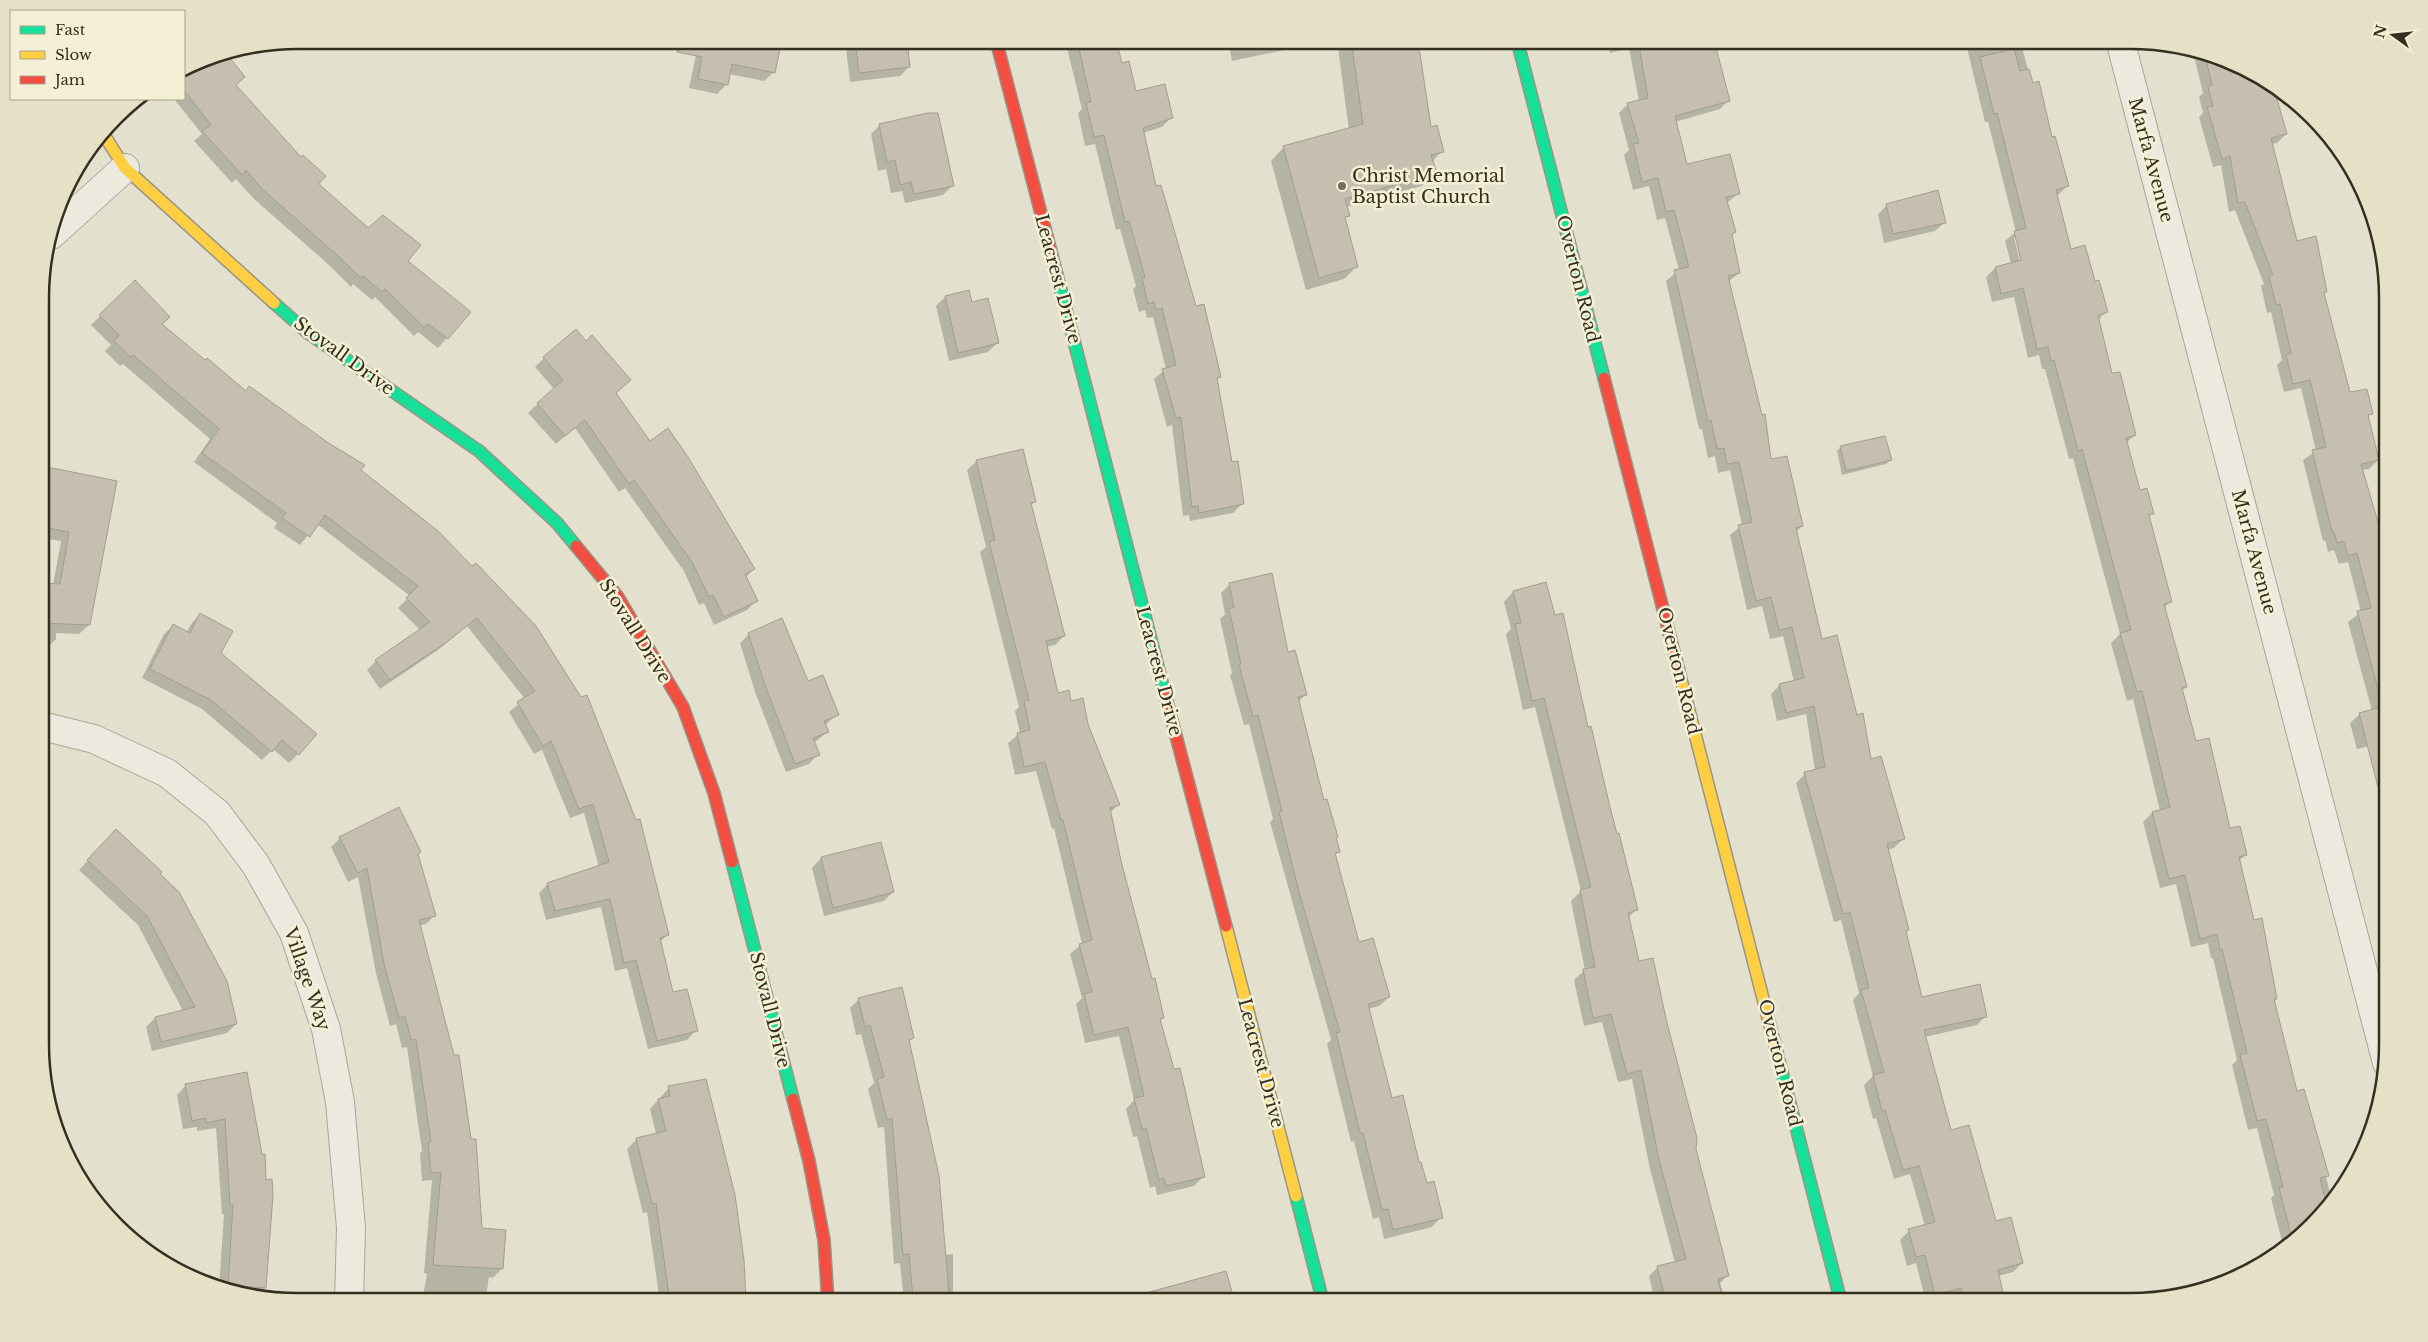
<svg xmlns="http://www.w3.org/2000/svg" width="2428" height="1342" viewBox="0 0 2428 1342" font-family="'Libre Baskerville',serif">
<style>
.shadow{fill:#0003;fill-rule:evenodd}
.building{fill:#c6bfaf;stroke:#a39d8d}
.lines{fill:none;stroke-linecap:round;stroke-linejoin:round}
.street-casing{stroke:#a8a597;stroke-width:30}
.fast-casing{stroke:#989587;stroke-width:14}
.slow-casing{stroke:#989587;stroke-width:14}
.jam-casing{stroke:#989587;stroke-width:14}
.street{stroke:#eceadf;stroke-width:28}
.fast{stroke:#16e098;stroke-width:11}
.slow{stroke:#ffcf43;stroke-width:11}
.jam{stroke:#f24e42;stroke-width:11}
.poi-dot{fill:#736d5d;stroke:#f3f0d5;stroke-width:2}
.labels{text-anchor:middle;stroke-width:5;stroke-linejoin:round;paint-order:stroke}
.street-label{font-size:18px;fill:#362f20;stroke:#f3f0d5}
.poi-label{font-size:18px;fill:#362f20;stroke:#f3f0d5;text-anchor:start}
.rim{fill:none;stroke:#362f20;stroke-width:2.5}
</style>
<rect width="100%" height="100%" fill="#e3e1ce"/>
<!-- shadow -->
<path class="shadow" d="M845,40H906L909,67L900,76L850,82Z
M1065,40H1115L1121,65L1135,93L1172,117L1162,127L1143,133L1155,188L1220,376L1216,381L1231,464L1242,504L1233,513L1190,521L1189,515L1183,516L1172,425L1167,427L1154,379L1166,369L1153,317L1147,318L1145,310L1139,312L1133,289L1136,286L1120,229L1116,230L1095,144L1085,146L1078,113L1082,109Z
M1228,40H1331L1232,61Z
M1337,40H1417L1430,129L1442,151L1432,162L1435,173L1422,186L1346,207L1348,215L1344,219L1357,266L1344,279L1306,290L1271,161L1284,147L1349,130Z
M1607,40H1665L1729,100L1720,109L1675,122L1686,166L1739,193L1727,203L1734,232L1731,236L1739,273L1728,282L1770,461L1802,526L1796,532L1821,640L1856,717L1870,760L1904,838L1894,848L1887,850L1908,930L1905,932L1921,998L1986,1016L1977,1025L1925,1037L1950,1131L1995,1223L2022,1263L2013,1272L1998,1276L2004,1302H1926L1916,1263L1907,1266L1900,1240L1909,1231L1925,1226L1910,1174L1894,1179L1876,1118L1873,1119L1864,1085L1873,1076L1853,1000L1859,993L1841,920L1834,922L1796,783L1805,774L1815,771L1806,714L1777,721L1771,694L1780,685L1794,682L1783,636L1770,639L1762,606L1747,610L1730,535L1742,525L1730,470L1718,473L1715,456L1708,458L1702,429H1699L1666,281L1679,270L1665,218L1657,220L1649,186L1633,190L1624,155L1629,150L1619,113L1628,104L1639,101L1629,48L1610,53Z
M1965,40H2020L2032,84L2067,186L2057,196L2070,250L2094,283L2106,312L2098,320L2111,375L2135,435L2126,443L2140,491L2152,513L2148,518L2170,602L2164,608L2186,687L2182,691L2195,743L2229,830L2246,854L2239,861L2253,921L2276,998L2273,1001L2296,1093L2328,1176L2326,1177L2332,1201L2313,1226L2284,1250L2271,1198L2274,1195L2257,1128L2248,1130L2232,1065L2237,1060L2213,958H2211L2208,943L2191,947L2176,884L2160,888L2143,822L2152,813L2160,811L2133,699L2127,701L2111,643L2120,634L2073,458L2069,459L2045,369H2042L2039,355L2028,358L2014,297L1992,302L1986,277L1995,268L2011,264L2005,241L2016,232L1988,122H1985ZM2014,237H2017L2024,266H2021Z
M698,45L774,72L764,81L729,74L726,85L717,94L689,88Z
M2192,48L2259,74L2286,134L2277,143L2271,144L2296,243L2323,294L2349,394L2371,414L2367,417L2378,460L2369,469L2362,470L2387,558V763L2382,743L2357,749L2350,723L2360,714L2372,711L2348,622L2361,612L2348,562L2339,564L2334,550L2328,552L2325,540L2323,541L2303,460L2316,451L2301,388L2284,392L2277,365L2282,360L2271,312L2267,313L2261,286L2264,284L2235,210L2229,212L2221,165L2213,167L2199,117L2203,113L2199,97L2203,93Z
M225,54L243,77L235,86L317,184L469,312L438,348L418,332L414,336L375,297L372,300L353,284L351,287L329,265L253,198L236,179L232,183L194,141L202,134L174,99H184V69L199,60Z
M880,125L953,185L943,195L905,203L902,191L891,193L886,169L878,171L871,134Z
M1887,205L1945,222L1935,231L1884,243L1878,214Z
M135,282L160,325L205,362L359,471L472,568L667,935L660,942L672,994L696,1030L687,1040L648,1049L627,968L615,971L601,907L546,920L539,893L548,884L599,867L584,813L570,818L542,750L534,754L509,712L525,699L467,626L438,650L380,689L367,670L376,661L420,630L398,608L410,596L317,524L300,545L274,528L277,523L194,462L210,439L123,364L120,366L105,351L111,345L91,325Z
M968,291L971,303L997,343L988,352L949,361L936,306L945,297Z
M544,358L615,393L650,443L754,569L746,577L756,601L747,610L714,625L704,603L699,605L684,571L625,488L619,492L575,428L556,444L528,413L554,389L535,367Z
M1841,447L1891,460L1886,464L1842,475L1837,451Z
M977,461L1034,502L1031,506L1064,636L1055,645L1046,647L1057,694L1070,702L1087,725L1118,805L1110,813L1120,862L1151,980L1163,1018L1159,1022L1203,1177L1194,1186L1157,1195L1155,1186L1150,1188L1137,1136L1133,1137L1126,1109L1134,1100L1119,1036L1085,1043L1076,1004L1082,998L1070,954L1082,944L1054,828L1052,829L1036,771L1015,775L1008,743L1020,733L1015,711L1019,707L980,552L986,547L967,470Z
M42,468L116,482L89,625L79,634L56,633V639L47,648H42V585H53L61,541L42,538Z
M1230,584L1287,653L1306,694L1298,702L1338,852L1335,856L1358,944L1389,997L1379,1006L1368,1009L1391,1099L1441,1217L1432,1227L1384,1239L1379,1217L1373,1219L1354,1141L1351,1142L1327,1044L1331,1040L1270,822L1273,819L1249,724L1244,725L1230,675L1232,673L1220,619L1225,614L1221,593Z
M1545,584L1587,728L1636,910L1628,918L1638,962L1695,1149L1727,1276L1720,1283L1726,1302H1655L1649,1276L1658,1267L1675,1263L1650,1169L1632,1079L1618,1082L1602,1022L1584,1026L1574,980L1585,970L1571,901L1581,891L1535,707L1523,710L1506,634L1511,629L1504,602L1513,592Z
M200,614L220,654L298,754L289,763L273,749L262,760L202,709L142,678L164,634L174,625L187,632L191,624Z
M749,634L808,683L837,715L825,725L827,732L814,743L818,754L809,764L786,772L755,692L740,643Z
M42,795H47L42,846Z
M340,838L417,855L435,915L426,924L419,926L481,1229L502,1268L493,1278L489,1277L485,1302H422L427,1274L424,1273L432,1180L422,1181L420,1153L422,1151L407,1047L402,1048L396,1024L390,1026L376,973L358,877L348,882L331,847Z
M107,840L159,874L236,1024L227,1033L152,1051L146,1027L155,1018L183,1011L138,925L79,870Z
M881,844L893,892L884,901L824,916L812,868L821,858Z
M859,999L913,1038L908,1043L945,1255L953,1254V1302H904L900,1263L894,1264L884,1127L878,1128L868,1089L874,1083L861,1034L856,1035L850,1008Z
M246,1074L265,1181L272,1195L264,1298L231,1293L219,1288L224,1214H222L216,1128L197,1131V1127L183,1129L177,1095L186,1085Z
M669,1088L744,1302H660L647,1212L643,1213L627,1149L636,1140L656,1134L650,1109Z"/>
<!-- building -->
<path class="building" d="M678,40H782L775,73L732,64L728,85L698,79L702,57L677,52Z
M855,40H907L910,67L859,73Z
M1077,40H1116L1122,63L1129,61L1136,91L1165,84L1173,118L1143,128L1156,186L1161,185L1196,306L1204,304L1221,377L1217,378L1232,462L1238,461L1244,504L1199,513L1198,506L1192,507L1181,417L1176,418L1162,369L1176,365L1162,308L1156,310L1154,302L1148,304L1142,278L1145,277L1129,221L1125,222L1104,135L1094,137L1086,103L1091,102Z
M1351,40H1418L1431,127L1437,125L1444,152L1431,155L1437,173L1345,199L1350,216L1345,217L1358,267L1319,278L1283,146L1363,124Z
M1638,40H1714L1730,101L1675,116L1687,164L1730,154L1740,194L1726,197L1736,232L1732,234L1740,273L1728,276L1762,415L1765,414L1771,459L1787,456L1803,526L1796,528L1822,639L1837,635L1857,715L1863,713L1871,759L1881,756L1905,839L1887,844L1909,930L1906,931L1922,997L1980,984L1987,1017L1924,1030L1951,1130L1969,1125L1996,1221L2011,1217L2023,1263L1998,1270L2005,1302H1965L1961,1288L1935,1295L1925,1255L1916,1257L1908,1229L1935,1222L1919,1166L1903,1170L1885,1110L1882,1111L1873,1075L1884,1072L1861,990L1869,988L1850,912L1843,914L1804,772L1825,767L1814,706L1786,713L1779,684L1804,678L1792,627L1779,630L1771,597L1756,601L1738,525L1752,522L1739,462L1727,464L1724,448L1717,449L1711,420L1708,421L1674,270L1689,267L1674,210L1666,212L1658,178L1642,182L1633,144L1639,143L1627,103L1648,98Z
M2014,49L2020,71L2029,69L2033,83L2039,81L2052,137L2055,136L2069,186L2056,190L2071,249L2085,245L2095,281L2099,280L2108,312L2098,315L2112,373L2120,372L2136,435L2126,438L2140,490L2147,488L2154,514L2149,515L2172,602L2164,604L2187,687L2182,688L2196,741L2209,738L2230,828L2240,826L2247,855L2239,857L2254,920L2262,918L2277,999H2274L2297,1091L2304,1089L2329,1176L2320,1178L2327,1207L2313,1226L2293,1242L2279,1188L2283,1187L2266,1119L2257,1121L2240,1055L2247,1053L2222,949L2220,950L2217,934L2200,939L2185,875L2169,879L2152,812L2170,807L2142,691L2137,692L2120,633L2131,630L2082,449L2078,451L2054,360L2051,361L2048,347L2037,349L2023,288L2001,294L1995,267L2021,260L2014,231L2026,228L1997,113L1994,114L1980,57Z
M2204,51L2259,74L2273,85L2287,134L2271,138L2297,241L2316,236L2327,292L2324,293L2350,392L2367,389L2373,414L2368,415L2379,460L2361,464L2387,553V692L2379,693L2357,611L2371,608L2357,553L2348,556L2344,541L2337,543L2334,532H2332L2312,450L2326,447L2310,380L2293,384L2286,355L2291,353L2280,304L2276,305L2269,276L2273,275L2245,202L2238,203L2230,156L2222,159L2207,107L2213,106L2208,87L2212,85Z
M227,54L245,77L236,85L301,157L303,155L326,176L319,184L368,228L383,215L421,245L408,261L471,312L448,339L428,324L424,327L385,289L382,292L363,276L361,278L338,256L262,189L246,170L242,175L202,131L211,125L184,90V69L199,60Z
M927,113H938L954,186L914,194L911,182L900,185L895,160L887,162L879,124Z
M1938,190L1946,223L1893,234L1886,204Z
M135,280L170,317L162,324L205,360L207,358L246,391L249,386L330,444L365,465L361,470L438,531L472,566L476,563L536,626L581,697L587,695L636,820L640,819L669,935L660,938L673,992L687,989L698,1031L657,1041L636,960L624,963L610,899L555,911L547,883L609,862L593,804L579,809L551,741L543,746L517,702L535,691L477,618L448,641L390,680L375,660L430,622L406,598L418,586L325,515L310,537L282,518L286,513L202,453L219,429L133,355L130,357L114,341L119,335L99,315Z
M969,290L972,302L988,298L999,343L958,353L945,296Z
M576,329L586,341L592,335L631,380L616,393L650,441L668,428L688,457L755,569L745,574L758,601L724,617L713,595L709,597L692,562L634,480L629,484L585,420L565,436L537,403L563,380L543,357Z
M1885,436L1892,460L1846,471L1840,446Z
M1023,449L1036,502L1031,503L1065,636L1046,641L1058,693L1069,690L1071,701L1083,698L1088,724L1120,805L1110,808L1121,861L1152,979L1155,978L1164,1018L1160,1019L1174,1069L1180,1068L1205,1177L1166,1186L1164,1178L1159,1180L1146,1128L1142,1129L1134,1098L1144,1096L1128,1027L1094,1035L1084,994L1092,992L1079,944L1092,940L1063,820H1061L1045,762L1024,767L1017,733L1030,730L1024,701L1029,700L989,542L995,540L976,460Z
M42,466L117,481L90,625L42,623V583L60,584L69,532L42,527Z
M1272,573L1288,652L1295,650L1307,695L1298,697L1324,800L1327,799L1338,837H1336L1340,852L1335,853L1359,942L1373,938L1390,997L1368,1004L1392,1098L1403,1095L1419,1162H1421L1427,1183L1434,1181L1443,1218L1393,1230L1388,1209L1382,1210L1363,1133H1360L1336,1033L1340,1032L1299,892L1279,812L1282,811L1258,715L1253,717L1239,665L1241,664L1229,609L1234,607L1229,583Z
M1546,582L1555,615L1563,613L1588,727L1591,726L1610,807L1617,834L1619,833L1638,910L1628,913L1639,961L1653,958L1667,1023L1697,1138L1696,1149L1729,1276L1718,1279L1723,1302H1666L1657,1266L1686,1259L1659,1160L1641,1070L1627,1074L1611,1014L1593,1018L1583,969L1595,967L1580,890L1591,887L1544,698L1532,701L1515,624L1521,623L1513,591Z
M200,613L233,631L221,653L317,734L299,755L282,740L272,752L211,700L150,669L173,624L190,633Z
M782,618L808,681L823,675L839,715L824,721L829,732L813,738L820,755L795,764L764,682L748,633Z
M2387,705V786L2378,787L2359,713Z
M399,807L421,852L418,854L436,916L419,920L454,1055H459L471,1139H476L482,1228L506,1230L503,1269L433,1265L441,1172L431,1173L428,1143L431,1142L416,1039L411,1040L405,1016L399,1018L384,964L367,868L358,873L339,837Z
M116,829L162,872L160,874L179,892L227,981L237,1024L161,1042L155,1017L195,1007L147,916L87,860Z
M881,842L894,892L833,908L821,857Z
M902,987L914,1038L909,1040L939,1176L949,1294L913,1297L909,1254L903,1255L892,1118L887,1120L877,1079L884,1077L870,1025L865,1027L858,998Z
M247,1072L262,1154H265L266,1180L272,1179L273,1195L266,1288L228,1285L233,1205H230L225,1119L206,1123V1118L192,1121L185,1084Z
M706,1079L735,1195L744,1260L746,1302H670L656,1203L652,1204L636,1138L666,1131L658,1099L670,1096L668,1086Z
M1226,1271L1235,1302H1147L1146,1293Z"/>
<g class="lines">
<!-- street casing -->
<g class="street-casing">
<path id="street" d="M2120,40L2387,1063
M51,235L125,168
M42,726L94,739L167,773L217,813L256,865L294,933L326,1029L340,1102L351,1228L349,1302"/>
</g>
<!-- fast casing -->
<g class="fast-casing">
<path id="fast" d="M1517,40L1604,378
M1057,275L1165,694
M274,303L308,333L479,451L557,523L576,546
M732,862L793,1099
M1777,1053L1841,1302
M1296,1196L1323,1302"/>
</g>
<!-- slow casing -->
<g class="slow-casing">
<path id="slow" d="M104,135L125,168L274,303
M1676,660L1777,1053
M1226,926L1296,1196"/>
</g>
<!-- jam casing -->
<g class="jam-casing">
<path id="jam" d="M996,40L1057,275
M1604,378L1676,660
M576,546L618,597L683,707L714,793L732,862
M1165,694L1226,926
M793,1099L809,1161L824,1240L828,1302"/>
</g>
<!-- street -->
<use href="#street" class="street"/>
<!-- fast -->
<use href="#fast" class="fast"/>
<!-- slow -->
<use href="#slow" class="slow"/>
<!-- jam -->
<use href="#jam" class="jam"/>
</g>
<!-- markers -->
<circle class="poi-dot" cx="1342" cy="186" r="5"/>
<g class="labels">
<!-- street labels -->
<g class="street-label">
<text transform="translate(2151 160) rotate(75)" y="6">Marfa Avenue</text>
<text transform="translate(1058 279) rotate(75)" y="6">Leacrest Drive</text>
<text transform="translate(1578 279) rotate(76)" y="6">Overton Road</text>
<text transform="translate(344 356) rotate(36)" y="6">Stovall Drive</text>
<text transform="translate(2254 552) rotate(75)" y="6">Marfa Avenue</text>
<text transform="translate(635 631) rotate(58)" y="6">Stovall Drive</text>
<text transform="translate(1159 671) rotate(75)" y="6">Leacrest Drive</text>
<text transform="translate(1679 671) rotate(76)" y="6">Overton Road</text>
<text transform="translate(307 979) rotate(71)" y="6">Village Way</text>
<text transform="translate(770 1010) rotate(76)" y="6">Stovall Drive</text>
<text transform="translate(1261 1063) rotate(75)" y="6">Leacrest Drive</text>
<text transform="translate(1780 1063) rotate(76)" y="6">Overton Road</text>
</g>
<!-- poi labels -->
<g class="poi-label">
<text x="1352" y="182">Christ Memorial<tspan x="1352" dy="21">Baptist Church</tspan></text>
</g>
</g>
<!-- crop -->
<path d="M0 0H2428V1342H0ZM298 49H2130A249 249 0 0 1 2379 298V1044A249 249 0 0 1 2130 1293H298A249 249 0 0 1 49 1044V298A249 249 0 0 1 298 49Z" fill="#e4e1c7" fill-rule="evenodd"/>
<path class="rim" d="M298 49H2130A249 249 0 0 1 2379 298V1044A249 249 0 0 1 2130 1293H298A249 249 0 0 1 49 1044V298A249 249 0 0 1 298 49Z"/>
<!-- legend -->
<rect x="10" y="10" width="175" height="90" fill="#f3f0d5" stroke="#a7a38d"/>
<rect x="20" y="26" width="25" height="8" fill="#16e098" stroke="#a7a38d"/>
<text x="55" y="35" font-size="15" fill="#362f20">Fast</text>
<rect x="20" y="51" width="25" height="8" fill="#ffcf43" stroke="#a7a38d"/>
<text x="55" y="60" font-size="15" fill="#362f20">Slow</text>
<rect x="20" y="76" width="25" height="8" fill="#f24e42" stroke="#a7a38d"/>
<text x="55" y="85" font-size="15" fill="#362f20">Jam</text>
<!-- north arrow -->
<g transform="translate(2393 35) rotate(285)" stroke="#f3f0d5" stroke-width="4" paint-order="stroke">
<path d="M0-4L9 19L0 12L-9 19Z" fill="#362f20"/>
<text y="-8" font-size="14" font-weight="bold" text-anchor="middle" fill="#362f20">N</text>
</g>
</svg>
